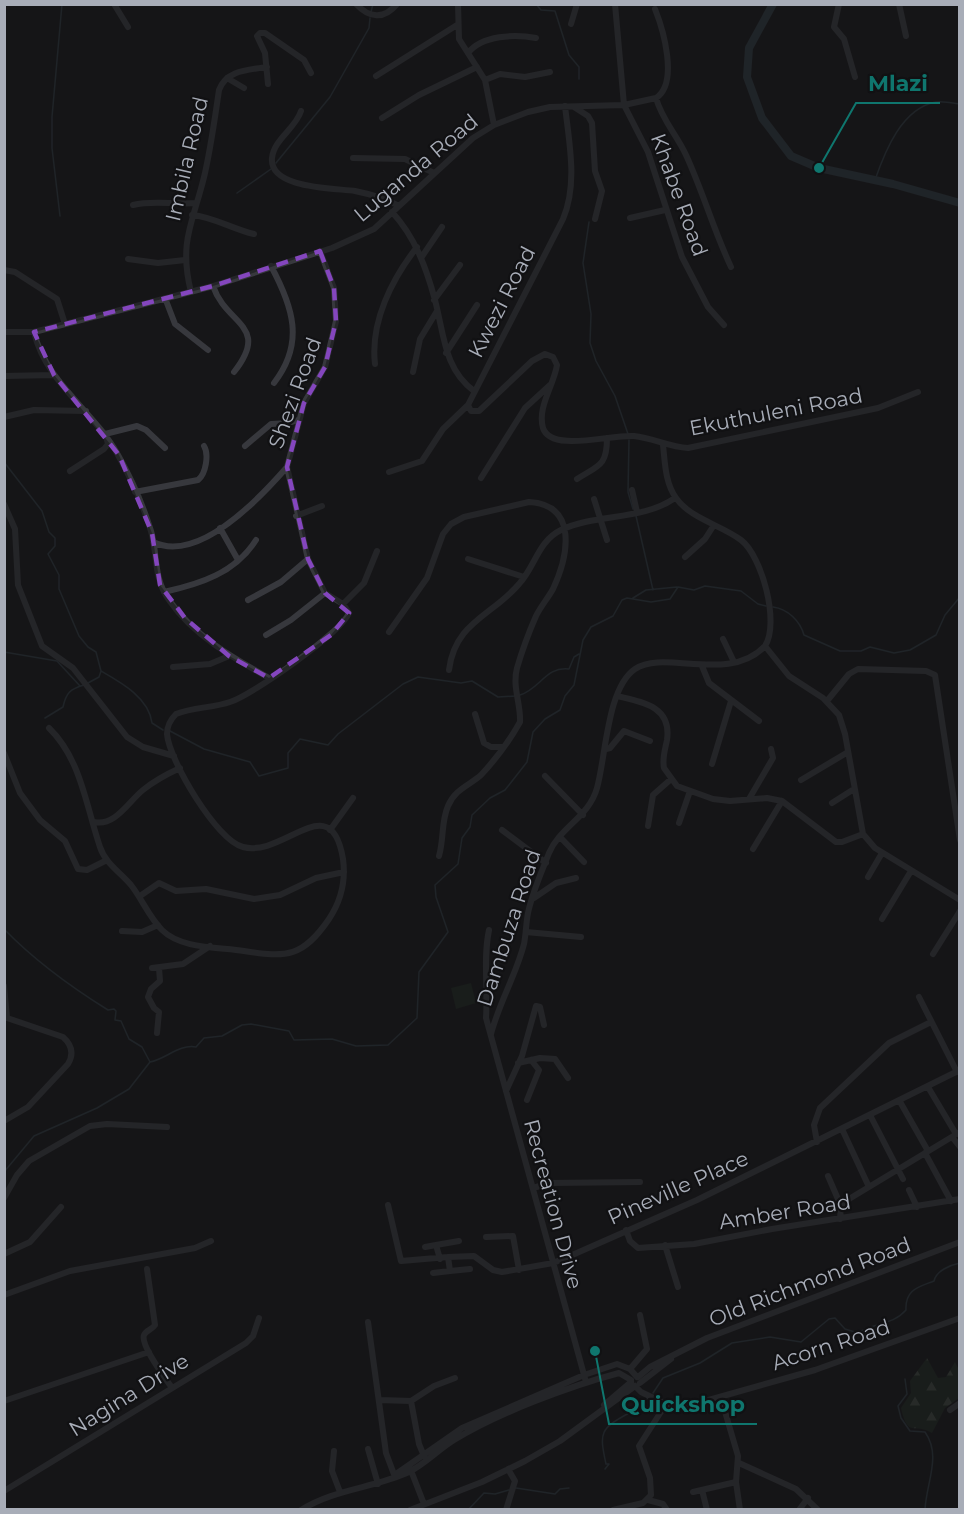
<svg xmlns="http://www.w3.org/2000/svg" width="964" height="1514" viewBox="0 0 964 1514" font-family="Montserrat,sans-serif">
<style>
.forest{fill:url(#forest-firs)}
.pitch{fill:#1e261f}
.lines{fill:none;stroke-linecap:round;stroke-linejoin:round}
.stream{stroke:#2c353c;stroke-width:1.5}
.river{stroke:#2c353c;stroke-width:8}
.minor{stroke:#37383d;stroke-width:6}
.marked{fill:none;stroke:#8446be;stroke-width:4.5;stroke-dasharray:12 8;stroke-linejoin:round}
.labels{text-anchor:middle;stroke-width:4.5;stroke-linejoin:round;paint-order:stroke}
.street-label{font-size:21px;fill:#a8adb8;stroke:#111113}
.leader{fill:none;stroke:#0f766e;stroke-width:2}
.callout-dot{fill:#0f766e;stroke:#111113;stroke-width:2}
.callout-label{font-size:22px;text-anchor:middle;font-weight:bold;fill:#0f766e;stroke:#111113;stroke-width:4.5;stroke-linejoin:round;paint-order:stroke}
</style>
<defs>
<pattern id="forest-firs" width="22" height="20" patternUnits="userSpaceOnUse" patternTransform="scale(1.5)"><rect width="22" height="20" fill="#1e261f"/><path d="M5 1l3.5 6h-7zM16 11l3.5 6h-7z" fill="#3c433d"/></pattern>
</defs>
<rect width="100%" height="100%" fill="#161618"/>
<!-- forest -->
<path class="forest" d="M927,1358L938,1378L946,1377L955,1362L959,1370V1398L945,1408L932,1433C914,1422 908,1439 901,1408L911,1393L910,1381Z"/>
<!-- pitch -->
<path class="pitch" d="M471,983L476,1003L456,1009L451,988Z"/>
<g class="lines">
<!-- stream -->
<path class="stream" d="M536,4L541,10L555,11L569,55L579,67V79
M371,12L373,4
M276,163L330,97L369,28L370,18
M875,180C885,151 902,108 936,102C943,101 953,103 960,104
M237,193L271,169
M60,216L52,148V117L62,4
M589,222L583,263L591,314L590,343L596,361L615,396L628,434
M629,440L628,492L633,509
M4,462L42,511L49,532L55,538V546L48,554L59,575V589L79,636L88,647L96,652L101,671C122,683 149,698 152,723L163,730
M636,516L653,590
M633,598L646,590L677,587
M773,607C788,609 800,621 804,635L840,651H861L870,647L894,653L910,650L936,635L945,615L960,597
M4,652L57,661L80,686
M88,683L99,677L101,671
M520,695C540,689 546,666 569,669L574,657L579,654
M45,718L63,707C66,693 70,689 84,685
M170,731L204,749L250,762L259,776L288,768V753L300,739L328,745L338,734L403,684L418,677L461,683L472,681L498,697L516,696
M4,929C35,961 71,987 108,1010L114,1009L116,1011L115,1020L121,1021L129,1039L142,1047L150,1062
M4,1172L34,1136L97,1108L129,1089L150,1062C166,1059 179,1044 196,1047L204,1038L222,1036L242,1025L251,1024L289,1031L294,1040L332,1039L356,1046L388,1045L417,1018L419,972L448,932L436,897L435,885L458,864L462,838L470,827L472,815L490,798L505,790L527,762L533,732L545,719L560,710L565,696L574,685L583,640L591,627L613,616L622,600L627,598L651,602L670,599L678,587L694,590L705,586L741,591L758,604L766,606
M885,1325L889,1333
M905,1379L907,1394L898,1406L901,1418L910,1431L925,1432C942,1456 926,1483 925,1510
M653,1393L663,1378L700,1363L732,1343L770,1337L801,1342L829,1319L835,1318L845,1329L858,1333C874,1322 892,1326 906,1310C905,1289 919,1287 934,1281C936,1271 950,1265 960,1263
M605,1469L609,1464H606C599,1432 600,1429 629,1413C636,1409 641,1403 648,1398
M516,1488L555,1494L560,1489L569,1488
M468,1510L484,1493L495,1494L509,1490"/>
<!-- river -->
<path class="river" d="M773,4L749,48L747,77L762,118L791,156L819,168L893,184L960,203"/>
<!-- minor -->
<path class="minor" d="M114,4L128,27
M356,4C369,18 384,20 397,4
M458,4L459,39L485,80L494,125
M615,4L624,105L648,152L682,257L708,307L724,325
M839,4L834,27L844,39L855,77
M899,4L906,36
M571,24L577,4
M468,53C482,35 515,34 536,38
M376,76L457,25
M227,78L244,88
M485,80L500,74L525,77L550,72
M268,84L265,53L257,36L260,33H265L304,60L311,73
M656,98C662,120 677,135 686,155C703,192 714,231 731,267
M574,107L588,116L592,123L595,171L602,191L595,219
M301,111C296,128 274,139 272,158C269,189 335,188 355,191C370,194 385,198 399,206
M382,118L419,95L477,67
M353,158L405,159L434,173
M133,205C154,200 174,205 196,203
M392,212C415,237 426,267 435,300C444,334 444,369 474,391
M192,215C214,217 232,229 254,234
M630,218L665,210
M421,258L442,227
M128,259L158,263L185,260
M271,266C293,307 305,343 274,383
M4,270L15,272L57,299L65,324
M213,286C226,325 271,325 234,372
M191,292C178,240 194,221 205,173C211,146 215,118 219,90C226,70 248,70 267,67
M165,298L175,324L208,350
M434,300L460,265
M4,332H34L144,304L213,286L332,248L374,229L473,138L494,125L528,112L550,107L624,105L656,98C679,83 663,29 655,9
M34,332C46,383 94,411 118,455C131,478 143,505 151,531C158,555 153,578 169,600C193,635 233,658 269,678
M446,353L477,305
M375,364C370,322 392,279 417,247
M413,372L420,339L437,311
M4,376L54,375
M468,405L471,411H479L532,361L545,354L553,357L557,365C554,385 537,407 543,428C551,453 612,434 634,436C653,438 669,447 688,448L878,408L918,392
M4,417L34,410L86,411
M105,434L137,426L146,430L165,448
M663,445C665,462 665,483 676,498C691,519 721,525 741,540C762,556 780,623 765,646L789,676L823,698L839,715L845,734L863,834L875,848L960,900
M245,446L271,424L289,423L298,420
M70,471L104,449L108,444L107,440
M389,472L422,461L443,429L468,405L563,219C578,184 569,142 565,106
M481,478L525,408L550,385
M577,479C599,465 607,466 607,438
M632,490L637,512
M135,492L198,480C206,474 209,454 204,446
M594,499L607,540
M4,504L15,529L18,585L42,646L73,668L127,737L143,747L174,756
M296,516L322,506
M220,528L238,560
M153,542C199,564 260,498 287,467
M685,557L705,539L714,525
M468,559L524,577
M164,592C200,584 235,573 256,540
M248,600L281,582L308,559
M343,604L364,583L377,551
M389,632L427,578L443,534L451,524L464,517L529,502C579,505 568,557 553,589C548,598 541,606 536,616C529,632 522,651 517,668C512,687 521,704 520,722C510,740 495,760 481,775C470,785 455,789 448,806C441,822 444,839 439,856
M266,635L291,620L325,593
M723,639L734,662
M702,666L709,683L759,721
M173,667L210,664L229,656
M449,670C455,622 492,616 519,584C535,567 538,541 561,530C597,513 642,521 675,498
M617,696C642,702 672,706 667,740C665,750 662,758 664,768L677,786L713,799L730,801L767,798L782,801L836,842H842L863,834
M827,701L849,674L858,669L926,671L935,675L960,840
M475,714L484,743L491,747H503
M49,728C81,759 86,806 100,847C105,863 121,873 131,885C142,899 149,917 162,930C181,949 219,947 244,951C287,958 303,957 329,919C341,901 346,881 343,859C331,786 284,858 243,847C217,841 169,760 167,734C167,726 170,720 176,714C193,707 213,708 230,702C252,695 341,633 349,613L343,604L325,593L308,559L287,467L304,403L325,367L336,321L334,288L320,251
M606,749L610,748L624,731L650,741
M4,753L20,793L40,820L65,841L78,869L87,870L107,860
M712,764L731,701
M545,776L583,815
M801,780L848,752
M749,799L773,758L771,749
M832,803L854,789
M94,822C115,827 129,801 143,790C154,781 167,774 180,768
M679,823L690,791
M648,826L653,795L670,780
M330,830L353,798
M502,830L546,863
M560,837L584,862
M753,849L782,801
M868,877L882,853
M140,896L159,883L176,891L206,889L254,899L280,895L316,878L344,872
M534,898L556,883L576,878
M882,919L911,871
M489,930C483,958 488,988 486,1018L586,1382
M122,931L142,932L158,925
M526,932L581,937
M933,954L960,911
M152,968L183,964L210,946
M4,986L7,1018
M919,997L957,1072
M4,1017L63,1037C72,1045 74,1054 68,1064L28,1107L4,1121
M157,1033L159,1012L154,1008L148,997L151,989L160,981L159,968
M491,1034C499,1003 516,975 524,944C526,934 526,923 528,913C532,893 542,871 549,853C560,827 589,817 597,788C606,756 607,688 635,669C664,649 729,684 765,646
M518,1063L540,1058L555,1059L568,1078
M928,1087L956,1134
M506,1091L522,1056L536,1006L540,1007L544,1025
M527,1100L539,1070L531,1060
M899,1100L928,1151
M870,1115L903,1179
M842,1129L869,1187
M952,1137L960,1147
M817,1142L814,1125L820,1108L889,1043L931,1022
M925,1153L951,1201
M828,1176L841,1206
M533,1188L550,1183L640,1182
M909,1190L917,1207
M4,1198L17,1175L29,1161L90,1126L107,1124L167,1127
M388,1205L401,1261L448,1257
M840,1219L841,1206L849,1199L960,1132
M626,1230L630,1241L638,1248L694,1244L772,1229L960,1199
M486,1237L513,1236L519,1270
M665,1245L678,1287
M425,1247L436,1245
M4,1254L30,1242L61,1207
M440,1259L436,1245L459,1241
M147,1269L155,1325C152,1330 146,1330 144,1335C140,1345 166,1379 172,1388
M470,1269L450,1271L448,1257L474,1256L493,1270L502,1272L553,1263L570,1256L697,1200L960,1070
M433,1273L450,1271
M4,1295L70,1271L195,1248L211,1241
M368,1322L386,1453L395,1477
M630,1369L647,1349L640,1315
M638,1377L650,1367L707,1338L960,1242
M640,1383L671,1359
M635,1386L641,1392L666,1404L691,1405L815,1370L960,1318
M721,1398L738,1456L736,1482L740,1510
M379,1400L411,1401
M4,1401L149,1352
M604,1405L631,1382
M950,1410L960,1403
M368,1449L378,1484
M334,1451L332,1471L340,1492
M424,1456L419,1444L411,1401L434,1386L455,1378
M739,1463L796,1489L818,1510
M410,1468L424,1504
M396,1474L462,1428L584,1375L617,1364L630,1369L637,1377
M702,1490L707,1510
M4,1491L246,1343L253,1336L259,1318
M693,1492L736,1482
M648,1500L663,1504L667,1510
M301,1510C334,1489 374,1488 409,1472C425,1464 438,1450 454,1440C498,1413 570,1386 619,1373L631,1380
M410,1510L482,1482L525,1461L560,1441L635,1386
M506,1510L515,1481L508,1469
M613,1510L643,1503L651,1495L650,1478L639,1446L666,1404
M799,1510L808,1498"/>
</g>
<!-- marked area -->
<path d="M0 0H964V1514H0ZM320,251L334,288L336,321L325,367L304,403L287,467L308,559L325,593L349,613L331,635L269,678L229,656L185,618L160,585L152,533L119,455L54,375L34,332L213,286Z" fill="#161618" fill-opacity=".55" fill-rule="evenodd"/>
<path class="marked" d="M320,251L334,288L336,321L325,367L304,403L287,467L308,559L325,593L349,613L331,635L269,678L229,656L185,618L160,585L152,533L119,455L54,375L34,332L213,286Z"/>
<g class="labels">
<!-- street labels -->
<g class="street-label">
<text transform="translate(187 159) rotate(-77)" y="7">Imbila Road</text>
<text transform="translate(416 168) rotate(-40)" y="7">Luganda Road</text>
<text transform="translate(679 195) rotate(70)" y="7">Khabe Road</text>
<text transform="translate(502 302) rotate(-63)" y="7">Kwezi Road</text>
<text transform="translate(295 393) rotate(-70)" y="7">Shezi Road</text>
<text transform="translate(776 412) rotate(-11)" y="7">Ekuthuleni Road</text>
<text transform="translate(509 928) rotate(-72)" y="7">Dambuza Road</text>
<text transform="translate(678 1188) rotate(-24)" y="7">Pineville Place</text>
<text transform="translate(553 1204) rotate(75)" y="7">Recreation Drive</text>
<text transform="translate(785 1212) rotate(-9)" y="7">Amber Road</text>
<text transform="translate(810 1282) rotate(-21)" y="7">Old Richmond Road</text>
<text transform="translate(831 1345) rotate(-18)" y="7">Acorn Road</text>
<text transform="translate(129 1395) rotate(-32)" y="7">Nagina Drive</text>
</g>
</g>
<!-- callouts -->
<path class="leader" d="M819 168L856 103H940M595 1351L609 1424H757"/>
<g class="callout-dot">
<circle cx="819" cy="168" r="6"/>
<circle cx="595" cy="1351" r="6"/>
</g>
<g class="callout-label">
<text x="898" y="91">Mlazi</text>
<text x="683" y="1412">Quickshop</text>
</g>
<!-- border -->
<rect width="964" height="1514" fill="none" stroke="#a8adb8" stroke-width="12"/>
</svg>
